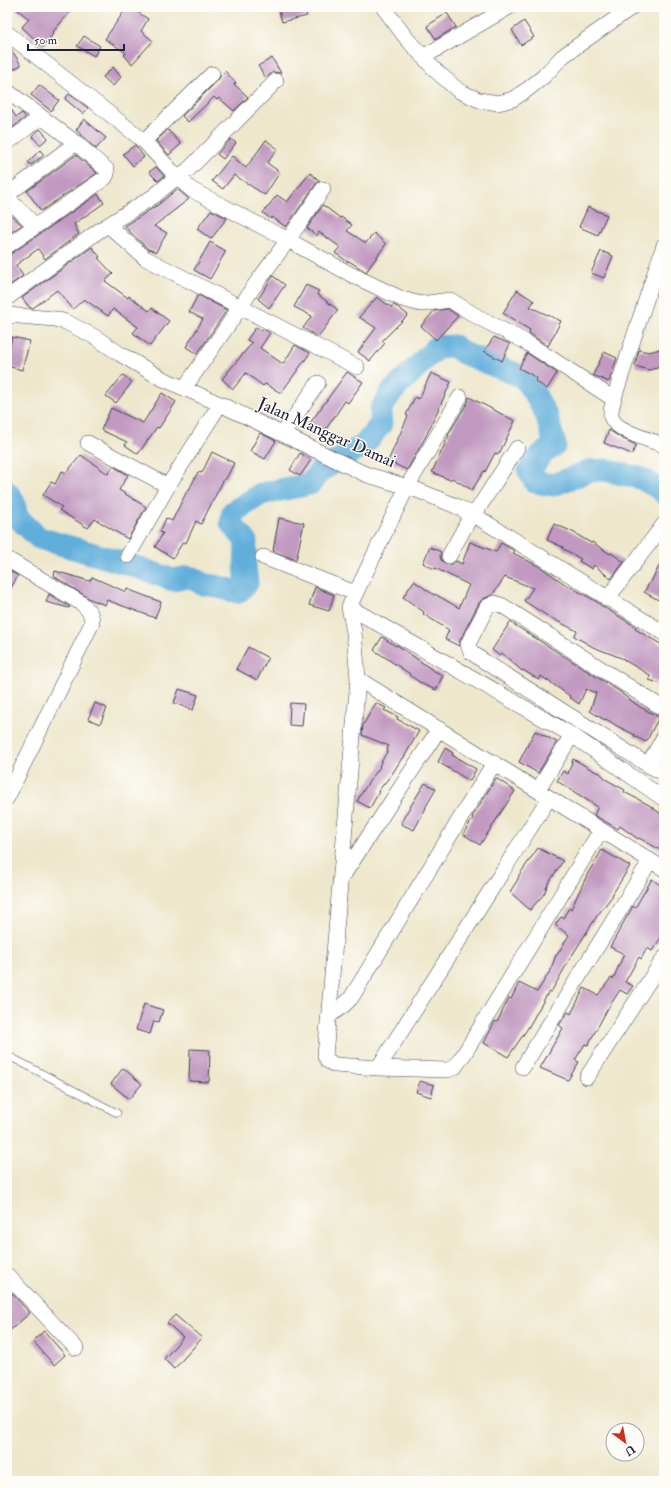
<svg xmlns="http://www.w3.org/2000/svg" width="671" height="1488" viewBox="0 0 671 1488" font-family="'IM FELL Double Pica',serif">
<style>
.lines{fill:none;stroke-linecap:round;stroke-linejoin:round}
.river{stroke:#61afdb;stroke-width:23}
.building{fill:#c199c1}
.service-casing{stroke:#414051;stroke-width:8}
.minor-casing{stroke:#414051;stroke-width:16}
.service{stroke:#fff;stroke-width:7}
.minor{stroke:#fff;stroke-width:15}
.labels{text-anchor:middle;stroke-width:3;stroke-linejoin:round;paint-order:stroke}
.street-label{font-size:17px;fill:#22223b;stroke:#fdfcf7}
</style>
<rect width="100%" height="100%" fill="#fdfcf7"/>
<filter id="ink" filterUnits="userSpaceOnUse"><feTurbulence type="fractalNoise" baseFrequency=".025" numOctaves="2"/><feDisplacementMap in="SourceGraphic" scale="8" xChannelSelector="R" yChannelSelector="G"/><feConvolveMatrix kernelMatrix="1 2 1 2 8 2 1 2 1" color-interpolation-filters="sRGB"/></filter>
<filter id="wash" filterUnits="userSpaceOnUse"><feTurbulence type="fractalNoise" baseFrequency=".012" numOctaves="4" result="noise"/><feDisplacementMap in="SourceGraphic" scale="16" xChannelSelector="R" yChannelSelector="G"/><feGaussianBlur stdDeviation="0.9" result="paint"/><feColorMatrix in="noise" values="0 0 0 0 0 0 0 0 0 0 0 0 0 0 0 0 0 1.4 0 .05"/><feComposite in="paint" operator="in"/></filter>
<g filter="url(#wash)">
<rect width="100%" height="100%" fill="#eee7cc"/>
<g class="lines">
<!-- river -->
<path class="river" d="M7,492L13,500L17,517L39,538L125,563L173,580L188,577L194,578L202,584L215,586L238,592L247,583L245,567L246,541L231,523L233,512L261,494L310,484L320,471L364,445L381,424V409L391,393L437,347L454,346L463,353L523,377L536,396L547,417L555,445L541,455L529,471L535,482L553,485L589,471L605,470L640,478L662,490L664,493"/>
</g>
<g id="blocks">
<!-- building -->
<path class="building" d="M14,7H74L52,33L53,34L43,47L22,27L29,19Z
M127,7H130L148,19L141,31L153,41L132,64L124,55L126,53L105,39Z
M278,7H304L307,16L282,22Z
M447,13L456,27L436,39L427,26Z
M524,21L534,37L521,45L512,30Z
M84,36L100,46L94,56L77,46Z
M7,44L10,47L21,65L7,73Z
M272,58L281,73L273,72L266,78L258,66Z
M113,67L121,77L113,86L103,77Z
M225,71L236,83L234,84L248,97L234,111L219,98L217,100L214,97L188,122L182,116L218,80L221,75Z
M39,85L59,100L51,111L31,95Z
M69,94L88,108L83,114L65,99Z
M7,103L16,117L22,113L26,117L7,132Z
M84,119L106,138L96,149L76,130Z
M40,129L48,138L40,145L32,136Z
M168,130L181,144L169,155L156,141Z
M231,139L236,143L223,159L217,154Z
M266,140L278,149L267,163L280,172L265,195L234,175L223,189L212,181L232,156L246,168Z
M135,145L144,157L133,166L123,154Z
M40,150L44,155L31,165L28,162Z
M76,155L97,173L41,211L27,191Z
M156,167L164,176L158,181L149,172Z
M310,173L320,181L316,184L286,227L272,217L271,219L263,213L277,195L287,202Z
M177,189L189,199L154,226L167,233L156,252L148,249L128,230L125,226L159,204Z
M98,194L104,203L74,224L79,234L45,259L38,249L16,265L23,276L7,287V255L12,253Z
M323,205L340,218L341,217L352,225L347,231L366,243L374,233L386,244L366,272L349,261L348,262L335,253L340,247L319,232L317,236L307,228Z
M588,207L607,215L598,235L579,227Z
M211,210L227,218L211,239L197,229Z
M7,211L22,225L7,235Z
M210,242L226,251L210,279L194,270Z
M92,247L100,257L98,258L113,274L105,281L128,298L129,296L149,311L152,308L169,321L150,346L133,333L138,327L113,309L108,316L84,299L73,309L57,290L33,308H30L22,298Z
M601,251L613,256L604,278L591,273Z
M273,276L285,285L269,308L258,299Z
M306,285L319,291L317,294L338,310L318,337L303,328L312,316L294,307Z
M517,290L534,301L530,307L561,321L548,346L529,333L530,330L503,313Z
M198,295L227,310L197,354L186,347L203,319L189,312Z
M377,297L391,307L394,305L399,308L408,315L382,341L385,343L370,361L358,352L376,328L359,317Z
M448,309L458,316L436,340L421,326L434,311Z
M256,327L262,331L263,329L270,333L260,348L283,364L295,345L310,353L281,393L265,384L263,386L246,373L233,389L222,379L252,343L247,340Z
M12,337L30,341L22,370L7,366V359Z
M494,337L510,344L502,361L484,351Z
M664,348V366L649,370L635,366L639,350L649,352Z
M604,352L617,358L609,382L593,375Z
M527,353L557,373L547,389L535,381L537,378L519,368Z
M347,372L363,382L348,403L345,401L322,435L308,426Z
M431,373L451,382L426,436L407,470L388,461L408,416L406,415L415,397L419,399Z
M123,375L132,382L116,403L106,396Z
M162,393L176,402L159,428L157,427L138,454L125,445L127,442L101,430L111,408L143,423Z
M469,397L515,421L499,454L495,453L485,472L484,471L472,490L452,478L450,480L432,472L449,435H448L468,402Z
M609,430L621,438L636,445L632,454L604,443Z
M260,433L276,441L265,459L250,451Z
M212,452L234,463L226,479H224L201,524L196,521L186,543L183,542L173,558L155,547L163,533L160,532L166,518L172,521L188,489L189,490L198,472L202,473Z
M300,453L311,460L300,476L290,470Z
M81,455L108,474L113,466L128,475L119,490L146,507L128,539L95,519L88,528L59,510L62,507L43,495L51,482L55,484L62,471L66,473Z
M279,518L304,523L296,560L273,551Z
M554,524L571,531L591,543L592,542L610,554L611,553L624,562L611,579L594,565L592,569L579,561L581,559L562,548L563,547L547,540Z
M470,542L496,552L501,543L515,551L513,553L542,568L569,587V586L597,602L602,606L636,627L635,629L664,646V685L649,680L650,675L624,660V659L593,647L574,636L577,631L549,617L524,601L533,588L505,577L492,595L483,599L479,603L460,640L459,646L445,639L449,630L423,614L424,612L403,597L414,581L434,595L435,594L459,608L469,585L435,568L434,569L423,563L430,547L441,552L440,556L441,560L445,564L450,565L456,561L462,564Z
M664,556V603L644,592L650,582H651Z
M7,569L18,576L7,594Z
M55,571L90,581L92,577L126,592L127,589L161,602L155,618L107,600L105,605L90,599L54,576Z
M315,587L334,595L329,611L309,605Z
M49,594L70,607L69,608L46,602Z
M510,622L622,693V694L640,707L659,717L646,742L634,736L635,735L617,726L606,719L605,720L590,711L596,693L586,689L579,704L569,697L570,696L541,676L539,680L523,670L522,671L502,653L500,656L492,650Z
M382,637L396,646L397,645L434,671L443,675L436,690L424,685L409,675L410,674L374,650Z
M248,647L268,658L257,680L236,669Z
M179,689L198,695L193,710L174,703Z
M95,703L107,708L100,724L88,719Z
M290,703L304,704L302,726L289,725Z
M376,703L386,708L384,710L398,717L397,719L419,731L403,759L402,758L392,774L378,791L379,792L370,808L357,801L368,783L380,767L379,766L388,750L387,749L389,746L362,735L363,725Z
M535,731L557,742L538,773L519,762Z
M445,748L453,753L452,755L476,769L470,781L438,762Z
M573,759L598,773L599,772L607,780L625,790L624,792L649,805L664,816V852L639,838L638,839L620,826L618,829L594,815L598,807L557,781L563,771L568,774Z
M496,778L515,791L480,845L463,834L473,818L472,817Z
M425,783L436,789L425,808H426L414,830L401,824L405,815Z
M538,848L563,861L548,884L544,894L530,910L510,892L518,879L519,875Z
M602,850L630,866L612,895H613L597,916L571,957L551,992L549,991L528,1028L508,1057L484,1043L495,1021L497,1022L509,998L511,999L519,983L537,992L544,981L551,969L556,955H557L569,935L555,925L561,917L563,918L569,908L571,909L588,873Z
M652,879L664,888V933L652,951L647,948L641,959L639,957L625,982L633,986L627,994L620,990L607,1010L588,1045L585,1044L575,1060L579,1062L568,1080L540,1068L563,1028L559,1025L568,1012L571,1014L584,988L598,995L611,978L613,979L624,954L610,947L625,920L633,906L635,908Z
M144,1004L163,1010L159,1022L154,1021L150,1034L136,1030Z
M190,1049L210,1050L209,1082L189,1081Z
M123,1068L142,1084L129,1099L111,1084Z
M420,1081L434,1085L431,1097L416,1092Z
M7,1288L30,1313L7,1333Z
M175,1315L202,1338L174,1369L164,1359L183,1337L167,1323Z
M44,1331L65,1355L54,1365L33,1341Z"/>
</g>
</g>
<g filter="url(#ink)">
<use href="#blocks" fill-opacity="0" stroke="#414051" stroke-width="1"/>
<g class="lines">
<!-- service casing -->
<g class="service-casing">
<path id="service" d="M7,1055L117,1113"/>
</g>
<!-- minor casing -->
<g class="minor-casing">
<path id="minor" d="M383,7L407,39L435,70L459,91L479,100L498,103L513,99L528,89L543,77L563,56L632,7
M7,33L144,141L177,177L192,190L288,240L323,189
M423,57L509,7
M7,91L76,143L107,170V174L105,178L7,246
M144,141L212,74
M7,143L41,117
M7,195L76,143
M7,198L36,226
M108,225L145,258L357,367
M664,245L614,398C613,404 610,410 611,416C613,430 652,441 664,445
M7,298L100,230L154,196L177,177L188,170L276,81
M7,315L55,319L66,322L95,337L120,354L161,378L220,404L365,474L417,490L456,506L477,517L664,633
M185,387L240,308L252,289L288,240L352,275L402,299L421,304L450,300L478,317L524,341L609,396L614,398
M460,397L407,487L349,607L354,632L358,679L325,1056L328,1061L335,1065L378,1068L448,1070L455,1067L464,1054L601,830
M283,434L318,383
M88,443L168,486
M474,515L517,448
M128,556L168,486L220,404
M449,556L472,514
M263,557L355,593
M7,559L81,603C88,609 92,613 92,623L7,798
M607,599L664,524
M349,607L572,735L664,799
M358,679L664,869
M664,709L503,606L495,603L487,607L468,644L471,652L482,660L648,765L664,773
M648,765L664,737
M538,790L572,735
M342,877L439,729
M329,1016L344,1005L351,998L494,763
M523,1067L650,861
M378,1068L549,798
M587,1077L664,958
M7,1275L76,1348"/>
</g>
<!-- service -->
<use href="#service" class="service"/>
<!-- minor -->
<use href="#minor" class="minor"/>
</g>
</g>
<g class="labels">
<!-- street labels -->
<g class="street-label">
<text transform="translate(327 432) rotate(24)" y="6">Jalan Manggar Damai</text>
</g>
</g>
<!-- margin -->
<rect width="671" height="1488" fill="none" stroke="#fdfcf7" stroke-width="24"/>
<!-- north arrow -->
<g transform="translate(625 1442) rotate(148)"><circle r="19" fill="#fdfcf7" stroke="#a5a5ac"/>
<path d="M0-3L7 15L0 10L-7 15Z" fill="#c8321e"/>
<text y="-6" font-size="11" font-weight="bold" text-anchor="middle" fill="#22223b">U</text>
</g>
<!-- scale -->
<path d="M28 44v6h96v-6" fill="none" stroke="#22223b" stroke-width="2"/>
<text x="34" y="44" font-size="12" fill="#22223b" stroke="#fdfcf7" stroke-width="3" paint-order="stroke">50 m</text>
</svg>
